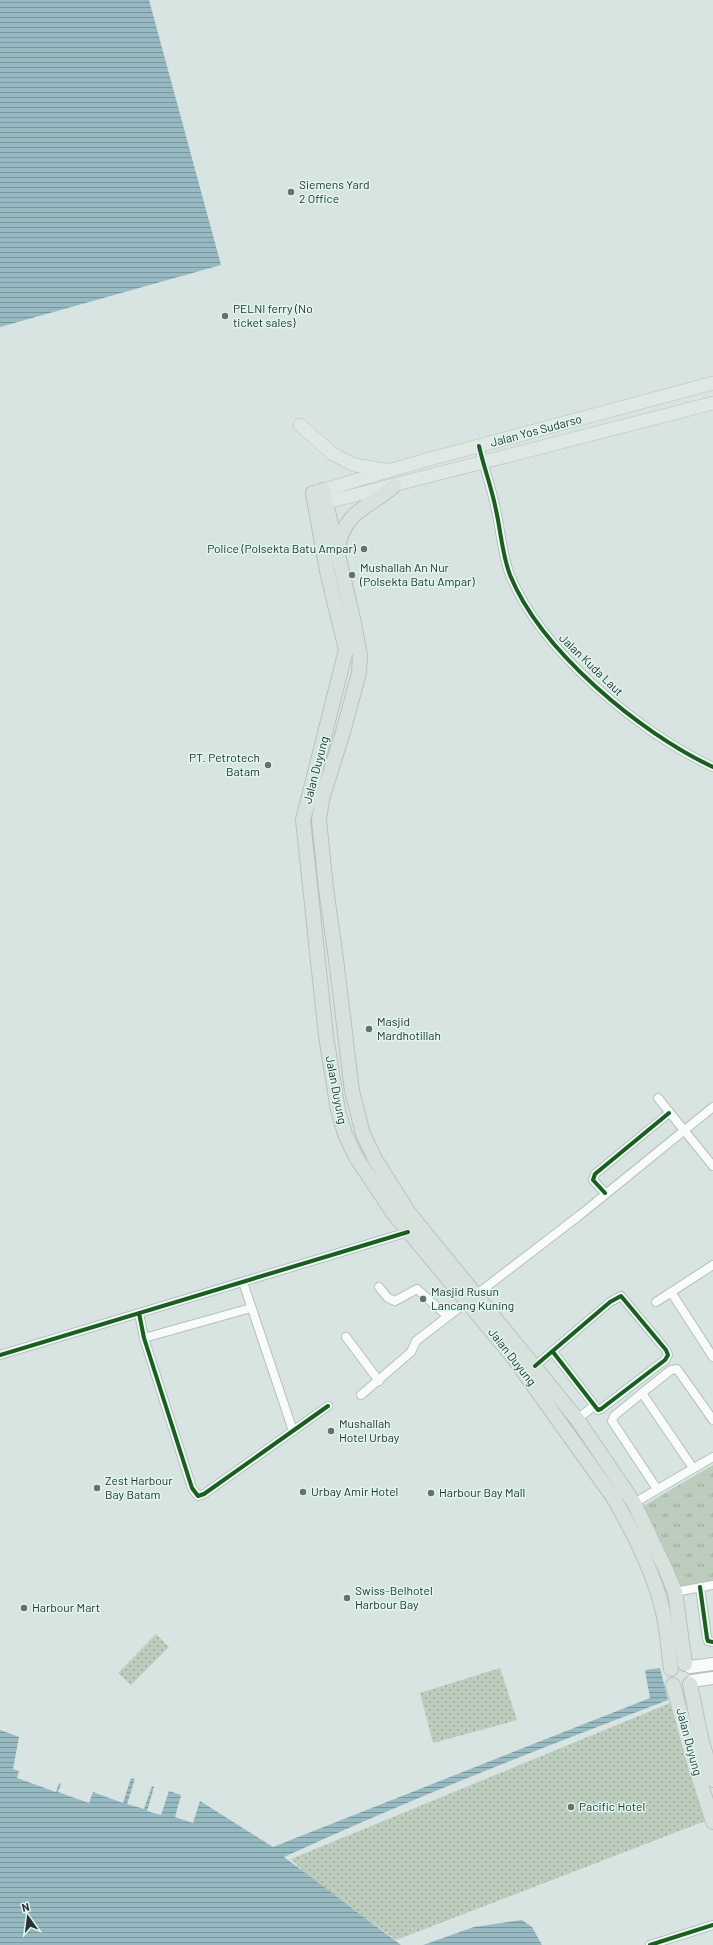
<svg xmlns="http://www.w3.org/2000/svg" width="713" height="1945" viewBox="0 0 713 1945" font-family="Barlow,sans-serif">
<style>
.grass{fill:url(#grass-tufts)}
.park{fill:url(#park-dots)}
.water{fill:url(#water-rules)}
.lines{fill:none;stroke-linecap:round;stroke-linejoin:round}
.minor-casing{stroke:#b6c0bd;stroke-width:10}
.secondary-casing{stroke:#b6c0bd;stroke-width:14}
.primary-casing{stroke:#bac1c0;stroke-width:14}
.trunk-casing{stroke:#bac1c0;stroke-width:16}
.minor{stroke:#f9fbfa;stroke-width:8}
.secondary{stroke:#f9fbfa;stroke-width:12}
.primary{stroke:#e0e8e4;stroke-width:13}
.trunk{stroke:#d8e2dc;stroke-width:14}
.cycleway-casing{stroke:#dff7f1;stroke-width:6}
.cycleway{stroke:#1b5e20;stroke-width:4}
.poi-dot{fill:#66716e;stroke:#dff7f1;stroke-width:1.5}
.labels{text-anchor:middle;stroke-width:3;stroke-linejoin:round;paint-order:stroke}
.poi-label{font-size:12px;fill:#293330;stroke:#dff7f1;text-anchor:start}
.street-label{font-size:12px;fill:#293330;stroke:#dff7f1}
</style>
<defs>
<pattern id="grass-tufts" width="24" height="20" patternUnits="userSpaceOnUse"><rect width="24" height="20" fill="#bcccbd"/><path d="M3 7l-1-3M5 7V3M7 7l1-3M15 17l-1-3M17 17v-4M19 17l1-3" fill="none" stroke="#99a69a"/></pattern>
<pattern id="park-dots" width="8" height="8" patternUnits="userSpaceOnUse"><rect width="8" height="8" fill="#bcccbd"/><path d="M2 2h.1M6 6h.1" fill="none" stroke="#99a69a" stroke-width="1.8" stroke-linecap="round"/></pattern>
<pattern id="water-rules" width="6" height="5" patternUnits="userSpaceOnUse"><rect width="6" height="5" fill="#96b9c2"/><path d="M0 2.5h6" fill="none" stroke="#7a979e"/></pattern>
</defs>
<rect width="100%" height="100%" fill="#d8e4e1"/>
<!-- grass -->
<path class="grass" d="M713,1465V1584L675,1591L643,1506Z"/>
<!-- park -->
<path class="park" d="M156,1634L169,1647L131,1685L118,1673Z
M500,1668L517,1720L433,1743L420,1693Z
M680,1699L713,1818L396,1940L308,1876L291,1859Z"/>
<!-- water -->
<path class="water" d="M0,0H149L221,265L0,327Z
M660,1668L668,1700C539,1749 409,1799 284,1857L401,1945H0V1730L19,1737L13,1769L19,1771L17,1778L56,1792L59,1783L61,1784L58,1792L89,1803L93,1792L123,1803L131,1778L135,1779L127,1804L144,1809L152,1786L154,1787L147,1811L161,1815L169,1791L181,1795L175,1817L193,1823L200,1801L273,1847L650,1698L645,1670Z
M522,1920L532,1927L542,1945H423L474,1927Z"/>
<g class="lines">
<!-- minor casing -->
<g class="minor-casing">
<path id="minor" d="M479,446C484,468 492,489 496,510C501,532 502,554 510,575C541,651 640,733 713,767
M658,1098L713,1166
M605,1193L593,1180L595,1174L669,1113
M243,1282L293,1431
M379,1287L388,1298L395,1301L417,1289L447,1316
M671,1292L713,1357
M477,1294L580,1215L713,1107
M656,1302L713,1265
M139,1313L144,1338L192,1488L198,1496L204,1494L328,1406
M346,1337L379,1381
M144,1338L251,1308
M0,1355L408,1232
M535,1366L610,1302L621,1296L666,1350L668,1355L665,1360L601,1409L598,1410L553,1352
M642,1393L614,1416L612,1421L657,1489
M361,1395L411,1352L416,1341L468,1301
M577,1419L594,1406
M693,1468L642,1393L671,1370L677,1369L713,1420
M634,1503L713,1457
M700,1587L707,1638L708,1641L713,1642
M675,1592L713,1585
M650,1945L713,1925"/>
</g>
<!-- secondary casing -->
<g class="secondary-casing">
<path id="secondary" d="M690,1667L713,1664
M692,1681L713,1678"/>
</g>
<!-- primary casing -->
<g class="primary-casing">
<path id="primary" d="M300,425L333,454L354,465L386,470
M313,493L426,460L713,383
M316,505L713,403"/>
</g>
<!-- trunk casing -->
<g class="trunk-casing">
<path id="trunk" d="M323,490L354,623L360,656L359,673L343,732L322,799L319,820L326,888L336,959L352,1091L363,1134L375,1159L409,1213L577,1419L634,1503L666,1570L675,1592L685,1664
M313,493L327,571L346,650L303,820L326,1036L338,1110L345,1134L356,1157L394,1214L513,1357L613,1497C631,1528 652,1570 661,1604C667,1625 668,1647 671,1669
M338,548C344,511 370,507 394,486
M690,1684L701,1738L713,1780
M673,1685L694,1763L713,1822"/>
</g>
<!-- minor -->
<use href="#minor" class="minor"/>
<!-- secondary -->
<use href="#secondary" class="secondary"/>
<!-- primary -->
<use href="#primary" class="primary"/>
<!-- trunk -->
<use href="#trunk" class="trunk"/>
<!-- cycleway casing -->
<g class="cycleway-casing">
<path id="cycleway" d="M479,446C484,468 492,489 496,510C501,532 502,554 510,575C541,651 640,733 713,767
M605,1193L593,1180L595,1174L669,1113
M139,1313L144,1338L192,1488L198,1496L204,1494L328,1406
M0,1355L408,1232
M535,1366L610,1302L621,1296L666,1350L668,1355L665,1360L601,1409L598,1410L553,1352
M700,1587L707,1638L708,1641L713,1642
M650,1945L713,1925"/>
</g>
<!-- cycleway -->
<use href="#cycleway" class="cycleway"/>
</g>
<!-- markers -->
<g class="poi-dot">
<circle cx="291" cy="192" r="4"/>
<circle cx="225" cy="316" r="4"/>
<circle cx="364" cy="549" r="4"/>
<circle cx="352" cy="575" r="4"/>
<circle cx="268" cy="765" r="4"/>
<circle cx="369" cy="1029" r="4"/>
<circle cx="423" cy="1299" r="4"/>
<circle cx="331" cy="1431" r="4"/>
<circle cx="97" cy="1488" r="4"/>
<circle cx="303" cy="1492" r="4"/>
<circle cx="431" cy="1493" r="4"/>
<circle cx="347" cy="1598" r="4"/>
<circle cx="24" cy="1608" r="4"/>
<circle cx="571" cy="1807" r="4"/>
</g>
<g class="labels">
<!-- poi labels -->
<g class="poi-label">
<text x="299" y="189">Siemens Yard<tspan x="299" dy="14">2 Office</tspan></text>
<text x="233" y="313">PELNI ferry (No<tspan x="233" dy="14">ticket sales)</tspan></text>
<text x="356" y="553" text-anchor="end">Police (Polsekta Batu Ampar)</text>
<text x="360" y="572">Mushallah An Nur<tspan x="360" dy="14">(Polsekta Batu Ampar)</tspan></text>
<text x="260" y="762" text-anchor="end">PT. Petrotech<tspan x="260" dy="14">Batam</tspan></text>
<text x="377" y="1026">Masjid<tspan x="377" dy="14">Mardhotillah</tspan></text>
<text x="431" y="1296">Masjid Rusun<tspan x="431" dy="14">Lancang Kuning</tspan></text>
<text x="339" y="1428">Mushallah<tspan x="339" dy="14">Hotel Urbay</tspan></text>
<text x="105" y="1485">Zest Harbour<tspan x="105" dy="14">Bay Batam</tspan></text>
<text x="311" y="1496">Urbay Amir Hotel</text>
<text x="439" y="1497">Harbour Bay Mall</text>
<text x="355" y="1595">Swiss-Belhotel<tspan x="355" dy="14">Harbour Bay</tspan></text>
<text x="32" y="1612">Harbour Mart</text>
<text x="579" y="1811">Pacific Hotel</text>
</g>
<!-- street labels -->
<g class="street-label">
<text transform="translate(536 431) rotate(-15)" y="4">Jalan Yos Sudarso</text>
<text transform="translate(591 665) rotate(44)" y="4">Jalan Kuda Laut</text>
<text transform="translate(316 770) rotate(-75)" y="4">Jalan Duyung</text>
<text transform="translate(336 1090) rotate(79)" y="4">Jalan Duyung</text>
<text transform="translate(512 1357) rotate(52)" y="4">Jalan Duyung</text>
<text transform="translate(689 1742) rotate(75)" y="4">Jalan Duyung</text>
</g>
</g>
<!-- north arrow -->
<g transform="translate(28 1917) rotate(346)" stroke="#dff7f1" stroke-width="3" paint-order="stroke">
<path d="M0-3L7 15L0 10L-7 15Z" fill="#293330"/>
<text y="-6" font-size="11" font-weight="bold" text-anchor="middle" fill="#293330">N</text>
</g>
</svg>
